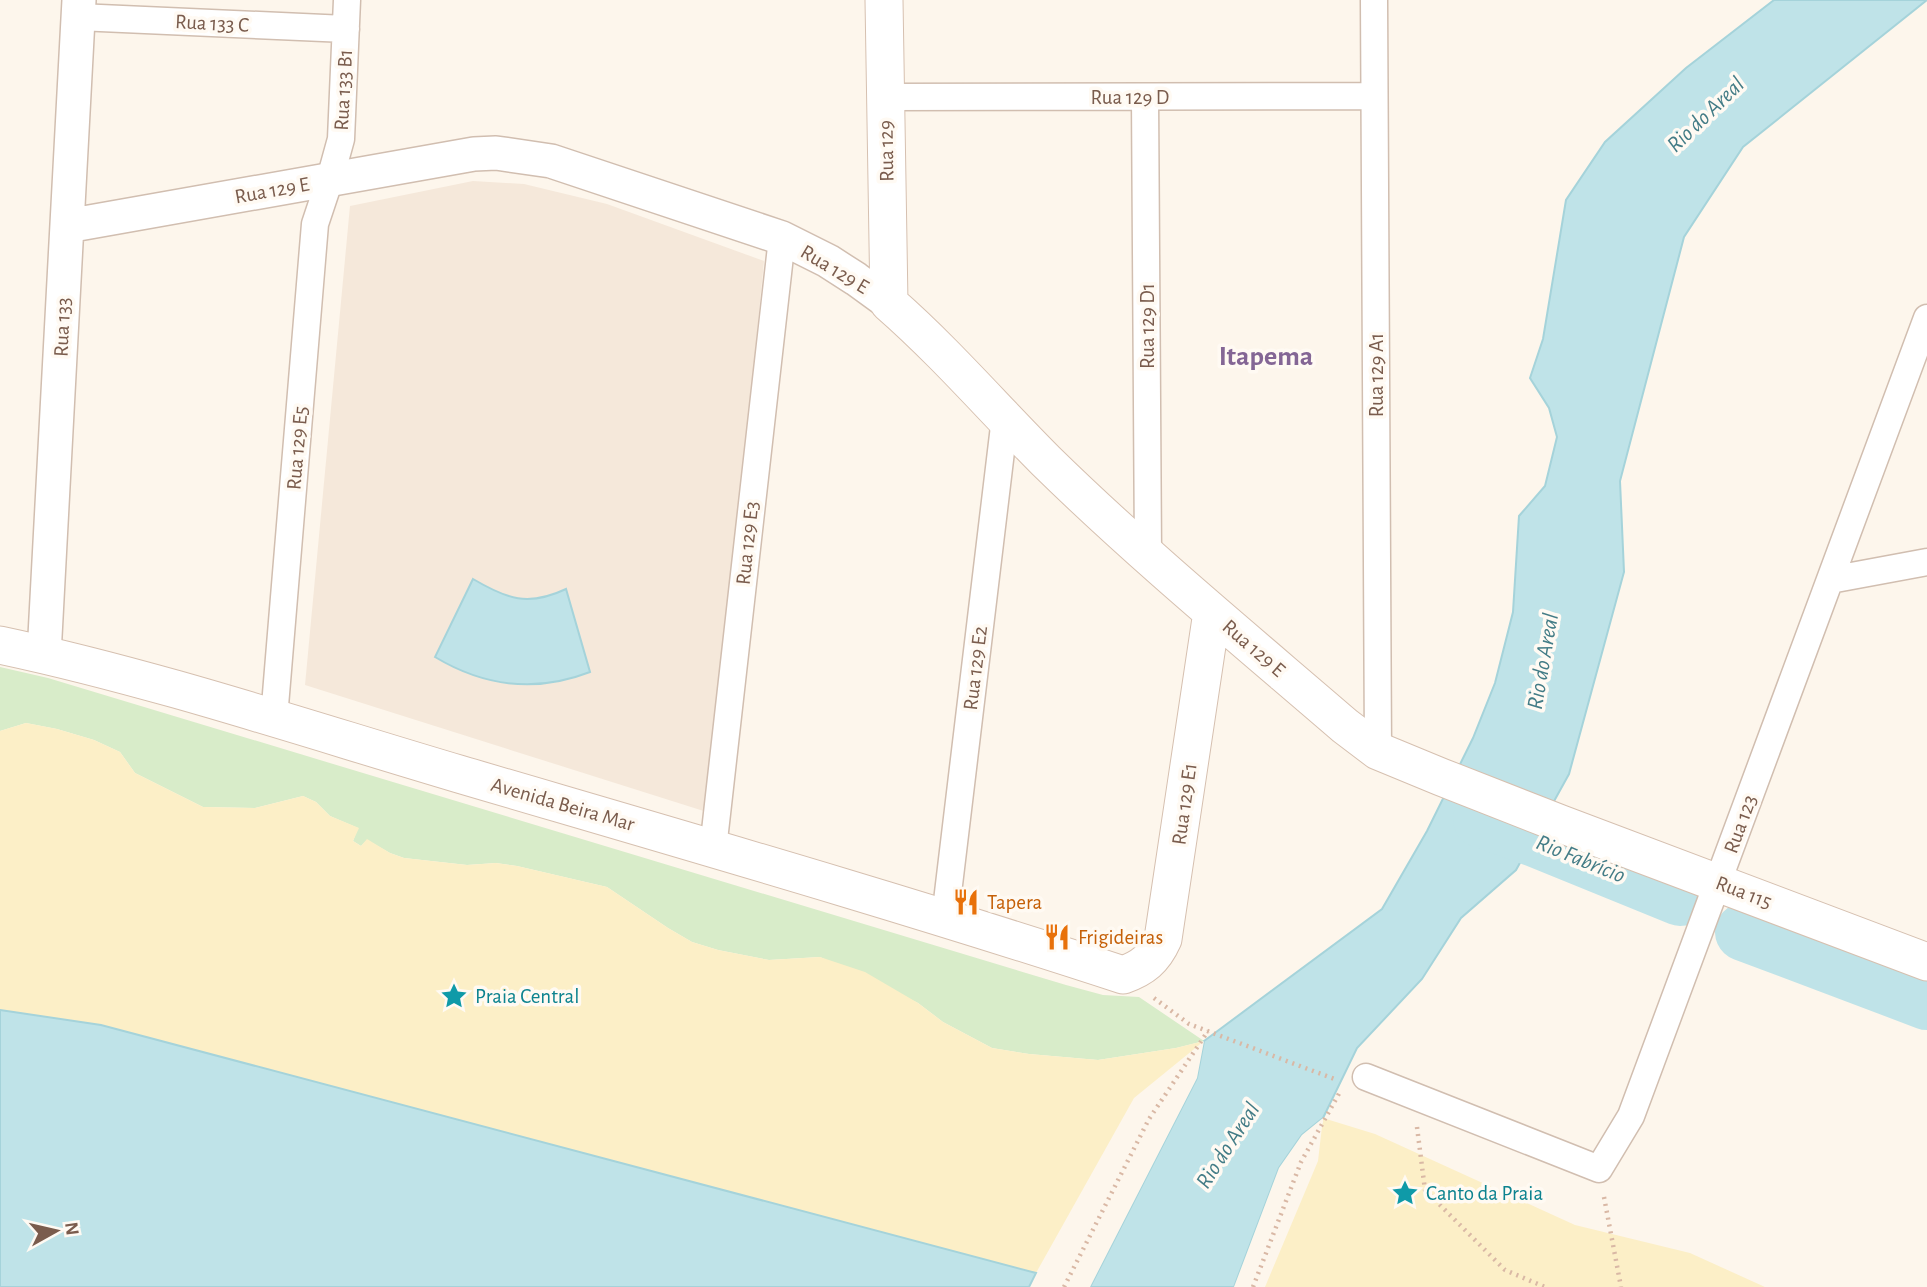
<svg xmlns="http://www.w3.org/2000/svg" width="1927" height="1287" viewBox="0 0 1927 1287" font-family="'Alegreya Sans',sans-serif">
<style>
.residential{fill:#f5e8da}
.green{fill:#d8ecc9}
.sand{fill:#fcefc7}
.water{fill:#bfe3e8;stroke:#a5d3da;stroke-width:2}
.pier{fill:#fdf6ec}
.lines{fill:none;stroke-linecap:round;stroke-linejoin:round}
.river{stroke:#bfe3e8;stroke-width:58}
.minor-casing{stroke:#d1beb0;stroke-width:29}
.tertiary-casing{stroke:#d1beb0;stroke-width:36}
.secondary-casing{stroke:#d6c0b0;stroke-width:39}
.path{stroke:#d9b8a5;stroke-width:4.5;stroke-dasharray:2 5;stroke-linecap:butt}
.minor{stroke:#fff;stroke-width:26}
.tertiary{stroke:#fff;stroke-width:33}
.secondary{stroke:#fff;stroke-width:37}
.labels{text-anchor:middle;stroke-width:7;stroke-linejoin:round;paint-order:stroke}
.street-label{font-size:21px;fill:#7a5c4d;stroke:#fffaf3}
.food-label{font-size:21px;fill:#c56008;stroke:#fffaf3;text-anchor:start}
.culture-label{font-size:21px;fill:#0d838f;stroke:#fffaf3;text-anchor:start}
.water-label{font-size:23px;font-style:italic;fill:#437c86;stroke:#fffaf3}
.district-label{font-size:28px;font-weight:bold;fill:#846695;stroke:#fffaf3}
</style>
<rect width="100%" height="100%" fill="#fdf6ec"/>
<!-- residential -->
<path class="residential" d="M473,181L524,184L607,204L764,261L710,813L305,685L350,206Z"/>
<!-- green -->
<path class="green" d="M0,667L48,678L1066,985L1103,995L1139,997L1204,1041L1176,1048L1098,1060L1029,1054L992,1048L943,1022L918,1003L820,957L769,960L718,950L692,942L668,928L607,887L517,866L496,863L467,865L404,858L390,853L367,840L361,846L353,841L358,828L330,816L316,802L303,796L255,808L203,807L135,773L120,752L94,740L57,729L26,723L0,731Z"/>
<!-- sand -->
<path class="sand" d="M26,723L57,729L94,740L120,752L135,773L203,807L255,808L303,796L316,802L330,816L359,828L353,841L361,846L367,839L390,853L404,858L467,865L496,863L517,866L607,887L668,928L692,942L718,950L769,960L820,957L865,972L918,1003L943,1022L992,1048L1029,1054L1098,1060L1176,1048L1204,1041L1134,1098L1036,1273L101,1025L0,1010V731Z
M1323,1118L1375,1134L1575,1225L1690,1253L1765,1287H1265L1318,1161Z"/>
<!-- water -->
<path class="water" d="M1774,0H1927L1743,147L1684,237L1620,481L1624,572L1569,774L1516,870L1461,918L1422,979L1357,1048L1323,1118L1302,1135L1279,1168L1234,1287H1090L1197,1078L1204,1041L1382,909L1427,831L1473,738L1495,683L1513,612L1519,516L1545,486L1557,437L1549,408L1530,378L1543,339L1566,200L1605,142L1686,68Z
M473,579C507,599 528,607 566,589L590,672C536,693 485,687 435,657Z
M0,1010L101,1025L1036,1273L1029,1287H0Z"/>
<!-- pier -->
<path class="pier" d="M1204,1041L1197,1078L1090,1287H1086L1194,1077L1200,1044Z
M1323,1118V1123L1304,1137L1282,1169L1237,1287H1234L1279,1168L1302,1135Z"/>
<g class="lines">
<!-- river -->
<path class="river" d="M1482,819L1535,838L1680,897
M1744,932L1927,1001"/>
<!-- minor casing -->
<g class="minor-casing">
<path id="minor" d="M1374,0L1378,751
M78,17L346,29
M886,97L1374,96
M1145,97L1148,555
M1830,580L1927,562
M274,718L315,224L330,179L341,139L347,0
M713,849L782,238
M945,918L1005,418
M1366,1077L1599,1169L1631,1116L1927,318"/>
</g>
<!-- tertiary casing -->
<g class="tertiary-casing">
<path id="tertiary" d="M67,226L474,154L496,153L551,161L782,238L828,261L856,279L889,303
M44,655L79,0"/>
</g>
<!-- secondary casing -->
<g class="secondary-casing">
<path id="secondary" d="M884,0L889,303C945,352 994,409 1046,461C1141,554 1244,639 1345,726L1378,751L1441,777L1561,824L1927,962
M0,645C155,678 307,729 459,774C680,839 903,903 1123,975C1143,968 1154,959 1163,939L1212,612"/>
</g>
<!-- path -->
<path class="path" d="M1154,998L1189,1024L1337,1080
M1417,1127L1425,1190L1505,1270L1545,1287
M1604,1197L1621,1287
M1064,1287L1149,1119L1208,1031
M1253,1287L1301,1162L1341,1090"/>
<!-- minor -->
<use href="#minor" class="minor"/>
<!-- tertiary -->
<use href="#tertiary" class="tertiary"/>
<!-- secondary -->
<use href="#secondary" class="secondary"/>
</g>
<!-- icons -->
<defs>
<g id="restaurant-bare" transform="scale(2.1)"><path d="M-5-6h1v4h1v-4h1v4h1v-4h1v5L-1.5 .5V6h-2V.5L-5-1ZM5-6V6H3V1.5H1.5Q1.5-4 5-6Z" fill="#e8710a" stroke="#fffaf3" stroke-width="2.5" paint-order="stroke"/></g>
<g id="sight-bare" transform="scale(2.1)"><path d="M0-6L1.8-2.2L6-1.7L2.9 1.2L3.7 5.4L0 3.3L-3.7 5.4L-2.9 1.2L-6-1.7L-1.8-2.2Z" fill="#0f9aa8" stroke="#fffaf3" stroke-width="2.5" paint-order="stroke"/></g>
</defs>
<g fill-rule="evenodd">
<use href="#restaurant-bare" x="966" y="902"/>
<use href="#restaurant-bare" x="1057" y="937"/>
<use href="#sight-bare" x="454" y="996"/>
<use href="#sight-bare" x="1405" y="1193"/>
</g>
<g class="labels">
<!-- street labels -->
<g class="street-label">
<text transform="translate(212 23) rotate(3)" y="7">Rua 133 C</text>
<text transform="translate(343 90) rotate(-87)" y="7">Rua 133 B1</text>
<text x="1130" y="104">Rua 129 D</text>
<text transform="translate(886 151) rotate(-91)" y="7">Rua 129</text>
<text transform="translate(272 190) rotate(-10)" y="7">Rua 129 E</text>
<text transform="translate(835 269) rotate(31)" y="7">Rua 129 E</text>
<text transform="translate(1147 326) rotate(-90)" y="7">Rua 129 D1</text>
<text transform="translate(62 327) rotate(-87)" y="7">Rua 133</text>
<text transform="translate(1376 375) rotate(-90)" y="7">Rua 129 A1</text>
<text transform="translate(297 448) rotate(-85)" y="7">Rua 129 E5</text>
<text transform="translate(747 543) rotate(-84)" y="7">Rua 129 E3</text>
<text transform="translate(1254 648) rotate(41)" y="7">Rua 129 E</text>
<text transform="translate(975 668) rotate(-83)" y="7">Rua 129 E2</text>
<text transform="translate(563 804) rotate(16)" y="7">Avenida Beira Mar</text>
<text transform="translate(1184 804) rotate(-82)" y="7">Rua 129 E1</text>
<text transform="translate(1740 824) rotate(-70)" y="7">Rua 123</text>
<text transform="translate(1744 892) rotate(21)" y="7">Rua 115</text>
</g>
<!-- food labels -->
<g class="food-label">
<text x="987" y="909">Tapera</text>
<text x="1078" y="944">Frigideiras</text>
</g>
<!-- culture labels -->
<g class="culture-label">
<text x="475" y="1003">Praia Central</text>
<text x="1426" y="1200">Canto da Praia</text>
</g>
<!-- water labels -->
<g class="water-label">
<text transform="translate(1705 114) rotate(-44)" y="8">Rio do Areal</text>
<text transform="translate(1542 661) rotate(-80)" y="8">Rio do Areal</text>
<text transform="translate(1581 858) rotate(22)" y="8">Rio Fabrício</text>
<text transform="translate(1227 1145) rotate(-57)" y="8">Rio do Areal</text>
</g>
<!-- district labels -->
<g class="district-label">
<text x="1266" y="365">Itapema</text>
</g>
</g>
<!-- north arrow -->
<g transform="translate(56 1231) rotate(82)" stroke="#fffaf3" stroke-width="5" paint-order="stroke">
<path d="M0-5L12 26L0 18L-12 26Z" fill="#7a5c4d"/>
<text y="-10" font-size="19" font-weight="bold" text-anchor="middle" fill="#7a5c4d">N</text>
</g>
</svg>
